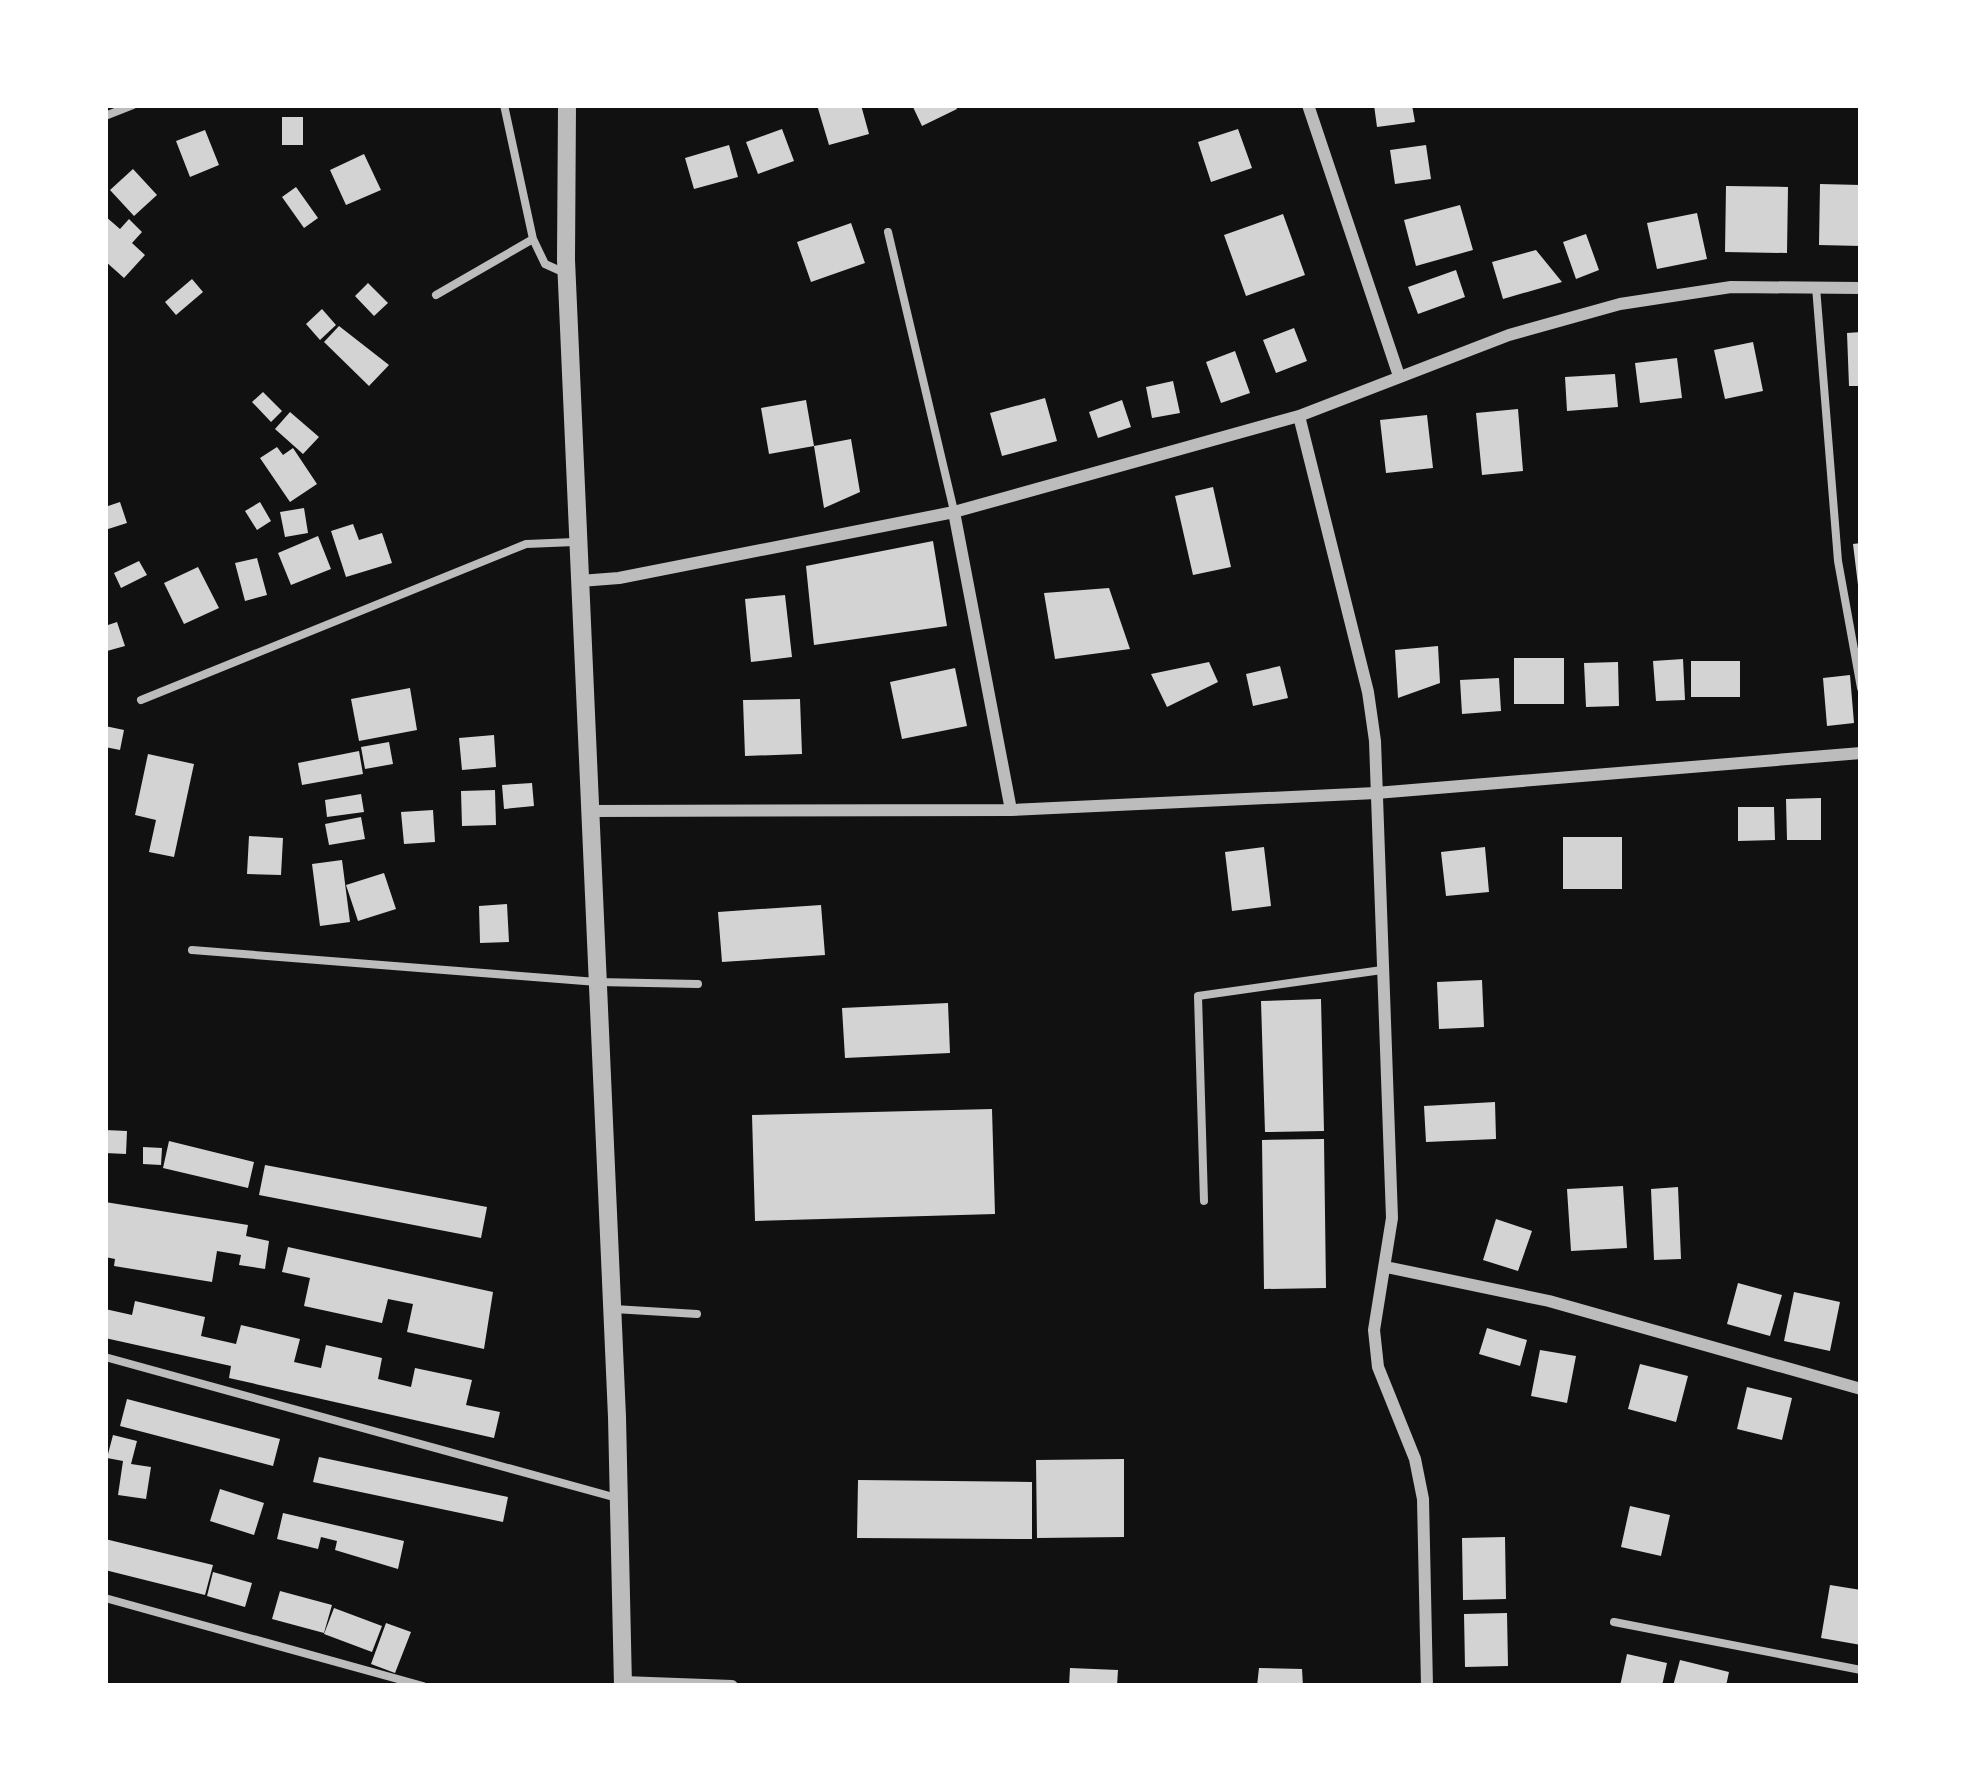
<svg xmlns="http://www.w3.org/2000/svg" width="1966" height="1791" viewBox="0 0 1966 1791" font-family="'DejaVu Sans',sans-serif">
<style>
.building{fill:#d3d3d3}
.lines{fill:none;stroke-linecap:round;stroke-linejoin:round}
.service{stroke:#bcbcbc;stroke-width:8}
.minor{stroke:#bcbcbc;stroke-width:12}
.tertiary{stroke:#bcbcbc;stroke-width:18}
</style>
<rect width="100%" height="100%" fill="#111"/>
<!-- building -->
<path class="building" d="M817,105H861L869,134L829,145Z
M912,105H955L957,109L922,126Z
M1374,105H1412L1415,122L1377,127Z
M282,117H303V145H282Z
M782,129L794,161L758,174L746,142Z
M1238,129L1252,168L1211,182L1198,142Z
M205,130L219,165L190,177L176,141Z
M729,145L738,177L694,189L685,158Z
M1426,145L1431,179L1395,184L1390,150Z
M364,154L381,190L346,205L330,170Z
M133,169L157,195L134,216L110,190Z
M1820,184L1861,185V246L1819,245Z
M1726,186L1788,187L1787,253L1725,252Z
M296,187L318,218L304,228L282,197Z
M1460,205L1473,250L1416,266L1404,220Z
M1697,213L1707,259L1657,269L1647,223Z
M1283,214L1305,275L1246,296L1224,235Z
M105,216L120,229L129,219L142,232L132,243L145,255L124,278L105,261Z
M851,223L865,263L811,282L797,242Z
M1586,234L1599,270L1576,279L1563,242Z
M1536,250L1562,282L1503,299L1492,262Z
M1456,270L1465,297L1418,314L1408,287Z
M192,279L203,292L176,315L165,302Z
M368,283L388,303L374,316L355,296Z
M322,309L336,325L320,340L306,324Z
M339,326L389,365L369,386L324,342Z
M1294,328L1307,361L1276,373L1263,340Z
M1861,332V386H1849L1847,333Z
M1753,342L1763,391L1725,399L1714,350Z
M1235,351L1250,393L1221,403L1206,362Z
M1677,358L1682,398L1640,403L1635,363Z
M1615,374L1618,407L1567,411L1565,377Z
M1173,381L1180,413L1152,418L1146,387Z
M263,392L282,411L271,422L252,402Z
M1045,398L1057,441L1002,456L990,413Z
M806,400L814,446L851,439L860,492L824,508L814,446L769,454L761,408Z
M1122,400L1131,427L1098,438L1089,412Z
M1518,409L1523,471L1482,475L1476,413Z
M290,412L319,437L303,454L275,429Z
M1427,415L1433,468L1386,473L1380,420Z
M277,447L283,455L293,448L317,484L290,502L260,458Z
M1213,487L1231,567L1193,575L1175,496Z
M120,502L127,523L105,530V507Z
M260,502L271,521L257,530L245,511Z
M304,508L308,533L285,537L280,512Z
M353,524L359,540L382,533L392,563L346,577L331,531Z
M318,536L331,569L291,585L278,553Z
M933,541L947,626L814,645L806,566Z
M1861,543V585H1858L1853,544Z
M257,558L267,595L245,601L235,563Z
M139,561L147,575L121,588L114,573Z
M198,567L219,608L184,624L164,583Z
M1109,588L1130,649L1055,659L1044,593Z
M785,595L792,657L751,662L745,599Z
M117,622L125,646L107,651L105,626Z
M1438,646L1440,683L1398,698L1395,650Z
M1514,658H1564V704H1514Z
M1683,659L1685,700L1656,701L1653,661Z
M1691,661H1740V697H1691Z
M1209,662L1218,682L1167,707L1151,674Z
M1618,662L1619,706L1586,707L1584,663Z
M1280,666L1288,698L1253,706L1246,674Z
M955,668L967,726L902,739L890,682Z
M1850,675L1854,723L1827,726L1823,678Z
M1499,678L1501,711L1462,714L1460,680Z
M410,688L417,730L359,741L351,699Z
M800,699L802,754L745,756L743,700Z
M105,726L124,730L120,750L105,747Z
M494,735L496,767L462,770L459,738Z
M389,742L393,764L365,769L361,747Z
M359,751L363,774L302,785L298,763Z
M148,754L194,764L174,857L149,852L156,820L135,815Z
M532,783L534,806L504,809L502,785Z
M495,790L496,825L462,826L461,791Z
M361,794L364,812L327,817L325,800Z
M1821,798V840H1787L1786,799Z
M1738,807H1774L1775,840L1738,841Z
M433,810L435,842L404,844L401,812Z
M361,817L365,839L329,845L325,824Z
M249,836L283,838L281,875L247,874Z
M1563,837H1622V889H1563Z
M1264,847L1271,906L1232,911L1225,852Z
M1485,847L1489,892L1446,896L1441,852Z
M342,860L350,922L320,926L312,864Z
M384,873L396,909L358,921L346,885Z
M507,904L509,942L480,943L479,906Z
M821,905L825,955L722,962L718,912Z
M1482,980L1484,1027L1439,1029L1437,982Z
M1321,999L1324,1131L1265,1132L1261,1001Z
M948,1003L950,1053L845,1058L842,1008Z
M1495,1102L1496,1139L1426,1142L1424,1106Z
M992,1109L995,1214L755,1221L752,1115Z
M105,1130L127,1131L126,1154L105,1153Z
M1324,1139L1326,1288L1264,1289L1262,1140Z
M169,1141L254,1162L248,1188L163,1168Z
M143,1147L162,1148L161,1165L143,1164Z
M265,1165L487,1207L481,1238L259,1195Z
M1623,1186L1627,1248L1571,1251L1567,1189Z
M1678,1187L1681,1259L1654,1260L1651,1189Z
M105,1202L248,1225L246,1236L269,1241L265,1269L239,1265L241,1255L217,1251L212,1282L114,1266L115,1259L105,1257Z
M1496,1219L1532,1231L1518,1271L1483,1260Z
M288,1247L493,1292L484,1349L407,1332L413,1304L388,1299L382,1323L304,1306L310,1278L282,1272Z
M1738,1283L1782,1295L1770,1336L1727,1324Z
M1794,1292L1840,1302L1830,1351L1784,1341Z
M135,1301L205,1317L201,1336L236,1344L241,1325L300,1339L294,1362L321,1368L326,1345L382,1358L378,1379L411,1387L415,1368L472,1380L466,1405L500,1412L494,1438L229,1378L231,1366L105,1338V1309L132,1315Z
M1487,1328L1527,1340L1520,1366L1479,1354Z
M1540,1350L1576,1356L1567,1403L1531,1396Z
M1640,1364L1688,1376L1676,1422L1628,1409Z
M1747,1387L1792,1398L1782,1440L1737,1429Z
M127,1399L280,1439L273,1466L120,1426Z
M113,1435L137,1441L131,1464L151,1467L146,1499L118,1495L123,1461L107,1458Z
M319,1457L508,1497L503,1522L313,1482Z
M1124,1459V1537L1037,1538L1036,1460Z
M858,1480L1032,1482V1539L857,1538Z
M220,1489L264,1503L254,1535L210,1521Z
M1630,1506L1670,1515L1661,1556L1621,1547Z
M283,1513L404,1541L398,1569L335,1550L337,1541L321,1537L318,1549L277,1539Z
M1505,1537L1506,1599L1463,1600L1462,1538Z
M105,1539L213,1565L205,1595L105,1570Z
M213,1572L252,1583L245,1607L207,1596Z
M1830,1585L1861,1590V1645L1821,1638Z
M280,1591L332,1605L324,1633L272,1619Z
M334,1608L382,1626L372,1652L324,1634Z
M1507,1613L1508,1666L1465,1667L1464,1614Z
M386,1623L411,1632L395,1673L371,1664Z
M1627,1654L1667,1663L1662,1686H1620Z
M1680,1660L1729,1672L1726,1686H1673Z
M1070,1668L1118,1670L1117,1686H1069Z
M1259,1668L1302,1669L1303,1686H1257Z"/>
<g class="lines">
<!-- service -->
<path class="service" d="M504,105L533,239L545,264L565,273
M105,116L133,105
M888,232L954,511
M1816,287L1838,561L1861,688
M436,295L533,239
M141,700L526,544L575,542
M192,950L597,982L698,984
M1204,1201L1198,996L1382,970
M614,1309L697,1314
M105,1357L617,1498
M105,1598L423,1686
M1614,1622L1861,1670"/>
<!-- minor -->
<path class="minor" d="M1308,105L1399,376
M1299,416L1368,692L1375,741L1392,1218L1374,1330L1378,1367L1415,1459L1423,1499L1427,1686
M954,512L1011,810
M580,581L619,578L954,512L1299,416L1509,335L1620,304L1731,287L1861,288
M589,811L1011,810L1376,793L1861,753
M1386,1267L1549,1301L1861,1389
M623,1682L732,1686"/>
<!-- tertiary -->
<path class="tertiary" d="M567,105L566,260L617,1417L623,1686"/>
</g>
<!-- border -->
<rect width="1966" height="1791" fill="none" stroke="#ffffff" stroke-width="216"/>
</svg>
